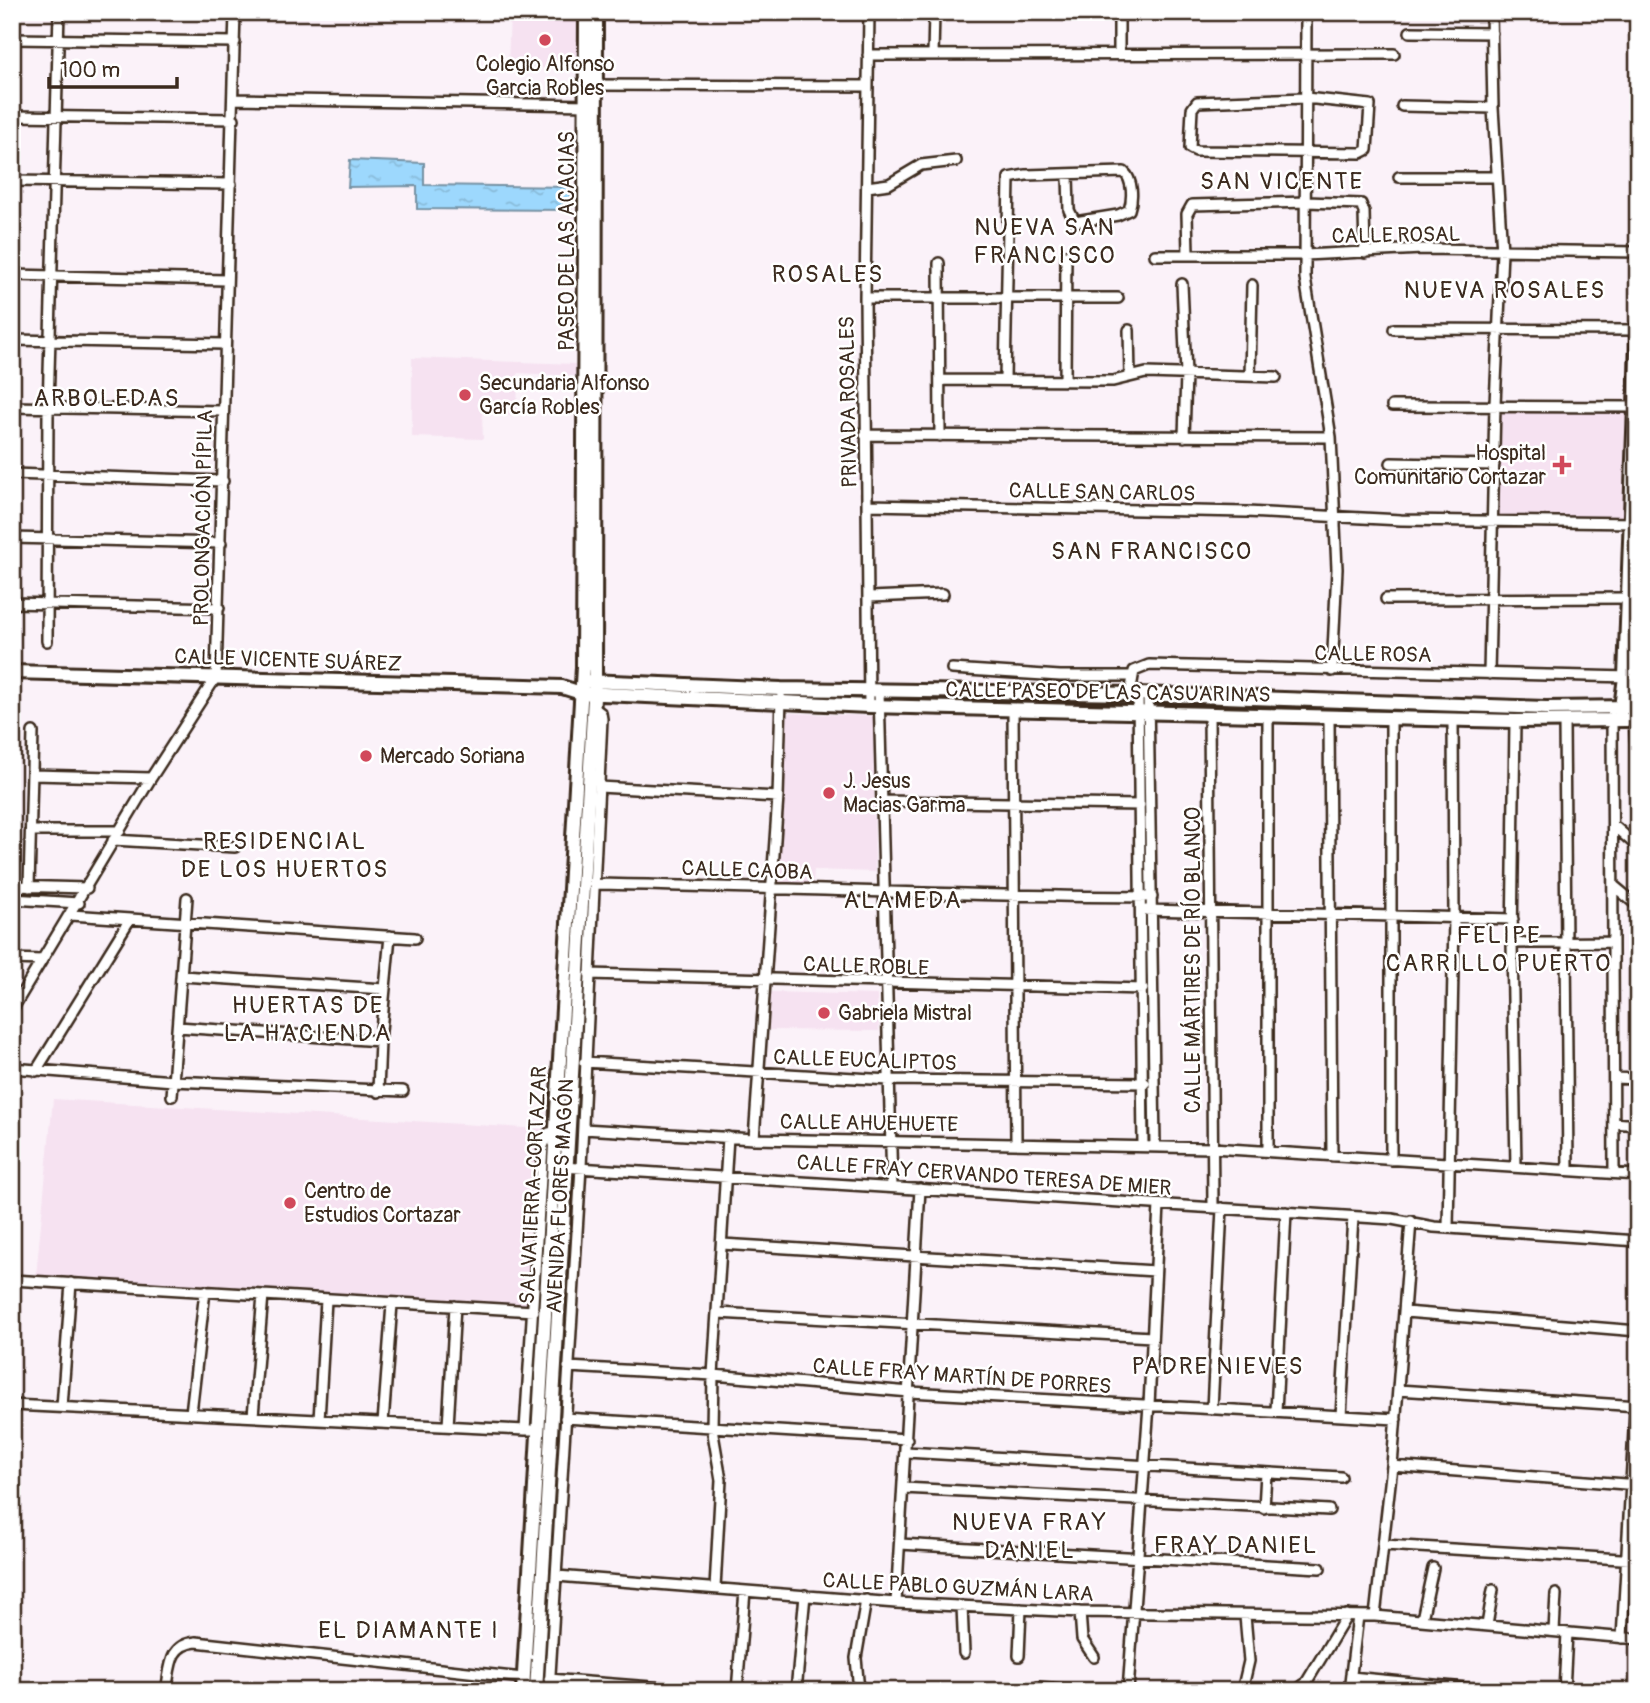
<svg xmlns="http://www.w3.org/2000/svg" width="1650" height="1703" viewBox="0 0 1650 1703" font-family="Pangolin,sans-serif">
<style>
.built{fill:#f6e2f1}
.water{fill:url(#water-ripples);stroke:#7692a4;stroke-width:2}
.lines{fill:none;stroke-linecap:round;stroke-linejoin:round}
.street-casing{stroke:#3b2a1e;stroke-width:14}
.secondary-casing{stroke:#3b2a1e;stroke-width:18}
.street{stroke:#fff;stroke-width:9}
.secondary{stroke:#fff;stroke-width:12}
.poi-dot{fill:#d1495b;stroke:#fff;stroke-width:2.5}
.labels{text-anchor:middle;stroke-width:5;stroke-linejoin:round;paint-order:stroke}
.poi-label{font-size:21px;fill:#3b2a1e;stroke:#fff;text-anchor:start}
.street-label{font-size:21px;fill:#3b2a1e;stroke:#fff}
.quarter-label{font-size:24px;letter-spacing:2px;fill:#3b2a1e;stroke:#fff}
</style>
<defs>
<pattern id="water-ripples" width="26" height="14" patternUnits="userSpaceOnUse" patternTransform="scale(1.75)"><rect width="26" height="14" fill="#9dd8fd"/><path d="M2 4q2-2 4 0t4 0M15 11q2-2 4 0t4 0" fill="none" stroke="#88bad8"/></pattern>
</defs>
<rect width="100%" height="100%" fill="#fbf2f9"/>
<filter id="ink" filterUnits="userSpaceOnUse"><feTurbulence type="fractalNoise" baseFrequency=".0143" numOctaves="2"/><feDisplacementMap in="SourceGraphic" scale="14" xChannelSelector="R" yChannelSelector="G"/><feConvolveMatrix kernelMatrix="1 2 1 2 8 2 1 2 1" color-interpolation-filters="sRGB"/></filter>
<g filter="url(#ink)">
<!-- built -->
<path class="built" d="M510,12H582V68H508Z
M604,12H794V17L604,16Z
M412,358L576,364L575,376L518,373L517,416L482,414L483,439L412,437Z
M1499,409L1629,413L1625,517L1497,516Z
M788,713L873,716L875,872L814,870L813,884L778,883Z
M771,992L877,995L879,1031L768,1030Z
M53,1099L541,1129L530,1306L392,1303L36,1276Z"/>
<!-- water -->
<path class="water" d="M350,160L424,163V185L571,187V210L417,209V186L348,187Z"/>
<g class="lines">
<!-- street casing -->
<g class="street-casing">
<path id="street" d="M869,12L865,298L869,706
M1306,12L1305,278L1331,437L1337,569L1332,671
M1410,32L1492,33
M12,39L235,42
M1119,53V12
M868,55L1394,54
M933,55L934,12
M592,85L868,86
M1306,98L1370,105L1367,150L1361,153L1196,151L1190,148L1192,109L1197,102Z
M235,99L590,105
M1402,106L1493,108
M12,116L234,119
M1399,177H1497
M12,181L231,184
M867,187L889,184L921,165L956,161
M1188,253L1187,214L1192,205L1307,202L1361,204L1364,212L1365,253
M1155,255H1305L1422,249L1638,252
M939,263L940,436
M12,275L226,280
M1182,284L1186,374L1184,437
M865,298H1118
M1394,329L1637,330
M1129,330L1130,376
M12,340L225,344
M1250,376L1252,285
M1005,379L1009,178L1026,175L1124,172C1133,180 1133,199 1129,210L1118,215L1075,222L1069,210L1068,176
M1065,379L1066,255
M941,380L1113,381L1146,373L1276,377
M1392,406L1638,407
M12,407L223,411
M865,435L1331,437
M1391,463L1494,465
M12,474L223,481
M867,505L1247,512L1401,520L1638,523
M12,538L221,543
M870,597L943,594
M1386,599L1631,598
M12,603L219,608
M47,641L48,409L59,12
M952,669L1060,676H1132
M1489,674L1495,404L1502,252L1493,108L1491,12
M879,691L892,1187
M1130,694L1134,671L1149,665L1630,677
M1138,694L1143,1146
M1148,694L1155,1146
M1013,709L1016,1141
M1209,713L1213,1207
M1268,716V1151
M1329,717L1332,1156
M1612,717L1614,1173
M1638,718L1634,719L1638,768
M1391,719V1160
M1515,721L1512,943L1516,1167
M1564,722L1568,1170
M33,775L151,778
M599,787L778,797
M883,801L1140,805
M1613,825L1638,847
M31,831H120
M113,840L235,847
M593,884C780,887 966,897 1152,897
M12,886L87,888
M1614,886L1638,906
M29,887L33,732
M12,899L79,903
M1146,910L1513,919
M71,915L415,938
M1512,943L1612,942
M12,959L42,960
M589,974L1143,989
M182,976L384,989
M12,1010L151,778L216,677L235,12
M178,1027L380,1041
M584,1062L889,1080L1145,1083
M12,1068L173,1081L403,1091
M36,1071L130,919
M1614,1078L1638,1079
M378,1092L380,1041L390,936
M172,1096L187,898
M1614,1123L1638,1125
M583,1129L754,1139L1212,1148L1638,1175
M754,1139L778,797L781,698
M562,1167L1392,1219L1434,1227L1638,1241
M1448,1228L1454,918L1453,719
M722,1244L1155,1271
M12,1280L534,1311
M1405,1312L1638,1331
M718,1313L1152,1337
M568,1367L713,1375L910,1392L1396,1419
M1398,1390L1638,1406
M12,1405L525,1430
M62,1407L71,1283
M1212,1409L1222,1208
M1276,1412L1286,1212
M191,1413L205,1291
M253,1416L263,1295
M1341,1416L1353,1217
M565,1418L907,1439
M319,1420L326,1300
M383,1423L392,1304
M448,1426L455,1306
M531,1430H525L543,1146L549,1133L559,1131
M906,1452L1341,1477
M1392,1466L1638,1485
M903,1488L1329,1510
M1264,1508L1266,1473
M900,1544L1320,1568
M1384,1545L1638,1560
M557,1576L896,1603L1080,1612L1375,1616L1638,1639
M715,1588L721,1480L712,1428L713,1375L728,1137
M896,1603L920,1189
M962,1606L964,1653
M1080,1612L1082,1639L1094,1657
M1375,1616L1392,1466L1411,1221
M1422,1619L1433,1568
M1487,1625L1493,1590
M1554,1631L1556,1594
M1622,1638L1638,1362
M1019,1656L1021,1609
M1351,1677L1496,1691
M549,1679L702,1691
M1280,1690H1297L1306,1683L1347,1615
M166,1691C171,1667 168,1645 196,1642L523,1678
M549,1691L581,1167L602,719L601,713L593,707
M737,1691L745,1591
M796,1691L805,1595
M859,1691L856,1658L866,1600
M1031,1691L1038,1687L1089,1691
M1128,1691L1149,1405L1159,1205
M1242,1691L1249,1661L1245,1616
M1349,1691L1358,1616
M1564,1691L1567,1633"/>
</g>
<!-- secondary casing -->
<g class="secondary-casing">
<path id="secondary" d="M12,672L562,687L581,693L869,706L1515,721L1626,720L1634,719L1638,543
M588,681L781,689L1138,694L1546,708L1634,707
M1620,715L1625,677L1638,324
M523,1691L583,667L586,12
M536,1691L595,681L596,12"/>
</g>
<!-- street -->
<use href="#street" class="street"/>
<!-- secondary -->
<use href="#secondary" class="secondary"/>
</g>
</g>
<!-- markers -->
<g class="poi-dot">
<circle cx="545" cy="40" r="7"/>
<circle cx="465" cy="395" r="7"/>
<path d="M1558.5 454.5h7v7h7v7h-7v7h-7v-7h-7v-7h7z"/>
<circle cx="366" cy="756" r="7"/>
<circle cx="829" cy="793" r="7"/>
<circle cx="824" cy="1013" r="7"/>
<circle cx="290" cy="1203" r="7"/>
</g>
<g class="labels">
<!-- poi labels -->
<g class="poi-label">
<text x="545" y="71" text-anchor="middle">Colegio Alfonso<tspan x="545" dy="24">Garcia Robles</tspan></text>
<text x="479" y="390">Secundaria Alfonso<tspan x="479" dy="24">García Robles</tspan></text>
<text x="1546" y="460" text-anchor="end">Hospital<tspan x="1546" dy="24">Comunitario Cortazar</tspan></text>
<text x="380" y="763">Mercado Soriana</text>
<text x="843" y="788">J. Jesus<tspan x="843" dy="24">Macias Garma</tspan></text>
<text x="838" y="1020">Gabriela Mistral</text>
<text x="304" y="1198">Centro de<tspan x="304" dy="24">Estudios Cortazar</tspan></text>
</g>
<!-- street labels -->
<g class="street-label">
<text transform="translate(1396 235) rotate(-1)" y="7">CALLE ROSAL</text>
<text transform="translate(567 241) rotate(-90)" y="7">PASEO DE LAS ACACIAS</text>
<text transform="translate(848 402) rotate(-91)" y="7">PRIVADA ROSALES</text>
<text transform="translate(1102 492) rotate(1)" y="7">CALLE SAN CARLOS</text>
<text transform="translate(203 518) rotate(-89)" y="7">PROLONGACIÓN PÍPILA</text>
<text transform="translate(1373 654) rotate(1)" y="7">CALLE ROSA</text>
<text transform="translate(288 660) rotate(2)" y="7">CALLE VICENTE SUÁREZ</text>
<text transform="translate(1108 692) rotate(1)" y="7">CALLE PASEO DE LAS CASUARINAS</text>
<text transform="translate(747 870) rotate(2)" y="7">CALLE CAOBA</text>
<text transform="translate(1193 960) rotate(-90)" y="7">CALLE MÁRTIRES DE RÍO BLANCO</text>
<text transform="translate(866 966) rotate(2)" y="7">CALLE ROBLE</text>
<text transform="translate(865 1060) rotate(2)" y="7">CALLE EUCALIPTOS</text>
<text transform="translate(869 1123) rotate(1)" y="7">CALLE AHUEHUETE</text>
<text transform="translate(984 1175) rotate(4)" y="7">CALLE FRAY CERVANDO TERESA DE MIER</text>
<text transform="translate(533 1185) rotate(-87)" y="7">SALVATIERRA-CORTAZAR</text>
<text transform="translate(560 1196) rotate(-87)" y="7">AVENIDA FLORES MAGÓN</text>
<text transform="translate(962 1376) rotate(4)" y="7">CALLE FRAY MARTÍN DE PORRES</text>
<text transform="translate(958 1587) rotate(3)" y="7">CALLE PABLO GUZMÁN LARA</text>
</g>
<!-- quarter labels -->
<g class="quarter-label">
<text x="1282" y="189">SAN VICENTE</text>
<text x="1045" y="235">NUEVA SAN<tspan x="1045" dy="28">FRANCISCO</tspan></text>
<text x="828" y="282">ROSALES</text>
<text x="1505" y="298">NUEVA ROSALES</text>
<text x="107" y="406">ARBOLEDAS</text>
<text x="1152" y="559">SAN FRANCISCO</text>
<text x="285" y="849">RESIDENCIAL<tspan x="285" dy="28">DE LOS HUERTOS</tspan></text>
<text x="903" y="908">ALAMEDA</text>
<text x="1499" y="943">FELIPE<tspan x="1499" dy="28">CARRILLO PUERTO</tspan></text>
<text x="308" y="1013">HUERTAS DE<tspan x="308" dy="28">LA HACIENDA</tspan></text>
<text x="1218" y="1374">PADRE NIEVES</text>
<text x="1030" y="1530">NUEVA FRAY<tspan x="1030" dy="28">DANIEL</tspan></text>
<text x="1236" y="1553">FRAY DANIEL</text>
<text x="409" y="1638">EL DIAMANTE I</text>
</g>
</g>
<!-- margin -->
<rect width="1650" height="1703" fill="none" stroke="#fff" stroke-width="42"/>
<rect x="21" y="21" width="1608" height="1661" fill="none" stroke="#3b2a1e" stroke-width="2.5" filter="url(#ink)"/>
<!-- scale -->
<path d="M49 77v10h128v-10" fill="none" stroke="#3b2a1e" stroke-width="3.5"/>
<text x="60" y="77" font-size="21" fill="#3b2a1e" stroke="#ffffff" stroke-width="5" paint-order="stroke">100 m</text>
</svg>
